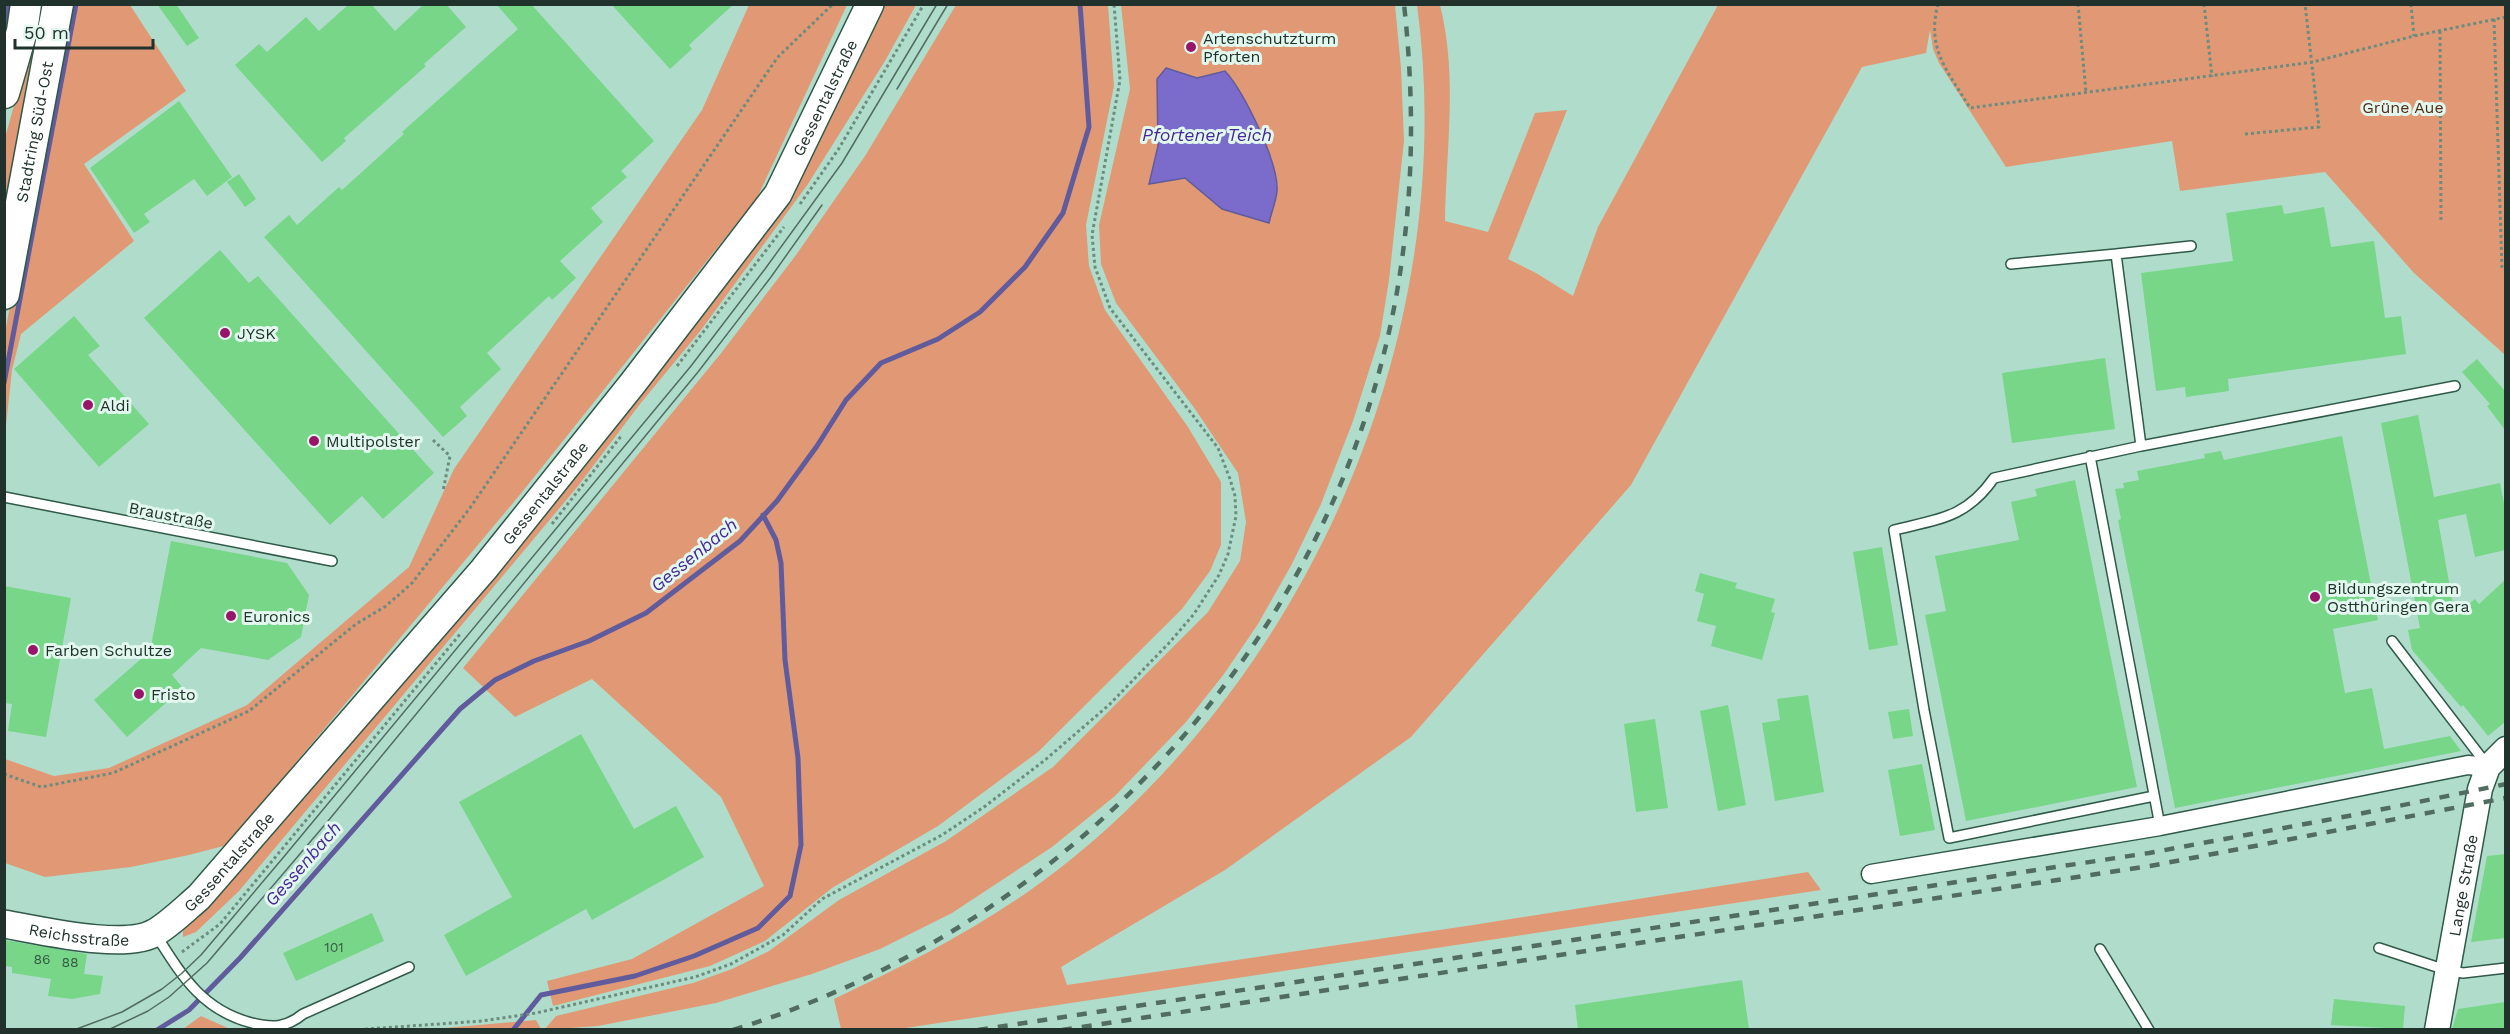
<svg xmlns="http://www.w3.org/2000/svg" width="2510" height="1034" viewBox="0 0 2510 1034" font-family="'Work Sans',sans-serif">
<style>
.green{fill:#e09974}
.water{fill:#7b6ccc;stroke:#605b9c;stroke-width:1.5}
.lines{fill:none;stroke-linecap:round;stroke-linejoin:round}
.stream{stroke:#605b9c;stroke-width:5}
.building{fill:#77d688}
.service-casing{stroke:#2f5949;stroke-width:12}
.minor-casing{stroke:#2f5949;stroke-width:21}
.tertiary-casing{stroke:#2f5949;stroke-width:27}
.secondary-casing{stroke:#2f5949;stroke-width:30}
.primary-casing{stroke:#2f5949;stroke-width:33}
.path{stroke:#6c8c7f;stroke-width:3;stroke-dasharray:3 3;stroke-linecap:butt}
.service{stroke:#fff;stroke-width:9}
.minor{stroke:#fff;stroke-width:18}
.tertiary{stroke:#fff;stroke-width:24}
.secondary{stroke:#fff;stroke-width:27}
.primary{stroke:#fff;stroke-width:30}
.tram{stroke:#516c61;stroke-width:1.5}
.rail{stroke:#516c61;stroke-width:4.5;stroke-dasharray:10 10;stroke-linecap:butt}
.poi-dot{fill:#991569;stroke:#e2f8ef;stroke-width:2}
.labels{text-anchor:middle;stroke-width:6;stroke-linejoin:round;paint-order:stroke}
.number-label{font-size:14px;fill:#365b42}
.poi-label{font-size:16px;fill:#20322b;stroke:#e2f8ef;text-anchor:start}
.street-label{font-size:16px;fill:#20322b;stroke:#e2f8ef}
.park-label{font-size:16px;fill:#542c15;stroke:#e2f8ef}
.water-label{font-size:18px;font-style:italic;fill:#462698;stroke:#e2f8ef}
</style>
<rect width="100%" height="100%" fill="#b0ddcb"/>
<!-- green -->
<path class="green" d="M38,5H44L5,216V138L31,44Z
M66,5H130L186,91L84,164L134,241L21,334L12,370L5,435V333Z
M749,5H847L757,198L523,491L227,845L189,855L131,867L45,877L5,863V759L54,776L109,768L247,705L409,567L454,469L702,110Z
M881,5H916L885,61L808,184L701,330L640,404L578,486L239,891L196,932L183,937V931L195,913L724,277Z
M956,5H1108L1114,86L1086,225L1089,266L1105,310L1188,427L1221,482V545L1210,571L1182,609L1038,752L938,826L832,888L765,941L710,966L553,1006L547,981L632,959L764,886L721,797L592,679L515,717L463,668L722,352L796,255L865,156Z
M1121,5H1395L1401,68L1404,141L1389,280L1380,336L1353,421L1321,504L1292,564L1258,624L1224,674L1186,722L1115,796L1052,847L952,913L880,949L812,974L716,1003L598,1026L544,1030L556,1016L693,983L732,969L769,951L839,900L946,841L1053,767L1208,612L1240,561L1246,522L1238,473L1195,409L1116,303L1101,264L1099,225L1130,89Z
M1417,5H1440C1458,76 1446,148 1445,221L1488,232L1535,113L1567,110L1508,259L1536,273L1573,296L1598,227L1718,5H2505V355L2414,273L2325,172L2180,191L2172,141L2006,167L1939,63L1933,49L1930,30L1926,53L1862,67L1631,485L1411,737L1225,870L1061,967L1067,985L1473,925L1808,872L1821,890L899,1029H841L834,999C917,960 997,919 1069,861C1317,661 1460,322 1417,5Z
M201,1016L230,1029H183Z
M536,1020L541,1029H433Z"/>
<!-- water -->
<path class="water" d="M1166,68L1197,78L1225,71C1244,92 1279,163 1277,191C1276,202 1271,213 1269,223L1222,209L1185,178L1149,184L1158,146L1157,79Z"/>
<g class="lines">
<!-- stream -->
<path class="stream" d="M4,30L9,4
M4,383L76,4
M157,1030L189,1010L240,958L460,709L495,680L534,661L589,641L646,613L740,541L777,501L817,446L846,400L881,363L938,339L980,312L1025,267L1063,213L1089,127L1080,4
M513,1030L541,995L635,976L694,956L758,928L790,896L801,845L798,758L785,660L781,563L776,540L763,515"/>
</g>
<!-- building -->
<path class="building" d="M157,4H176L199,38L187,46Z
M349,4H371L395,31L424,4H446L466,27L424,64L426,66L344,138L346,141L322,162L235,65L259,44L267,52L306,17L319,31Z
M496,4H531L654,141L621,171L627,177L591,208L603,222L560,261L576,278L552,300L549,296L487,353L501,369L460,407L467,416L443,437L264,237L289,215L297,225L339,187L342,190L404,134L402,132L518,29Z
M611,4H734L689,45L692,49L670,69Z
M179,101L232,177L207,196L194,179L144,214L150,222L134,233L90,168Z
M239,174L256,199L245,207L227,182Z
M2282,205L2284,214L2324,207L2331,247L2374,241L2385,318L2401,316L2406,354L2228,379L2229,391L2186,397L2185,387L2156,391L2141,273L2233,261L2226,213Z
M220,250L249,283L258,276L434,473L383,519L362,496L330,525L144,318Z
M74,316L100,346L88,355L149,424L99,467L14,369Z
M2105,358L2115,429L2012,443L2002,373Z
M2477,359L2505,391V430L2487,406L2490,404L2462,372Z
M2418,415L2434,497L2500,483L2505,508V550L2475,557L2466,514L2438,520L2455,616L2475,599L2479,604L2505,580V722L2488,736L2463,705L2461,707L2412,650L2408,630L2420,628L2381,423Z
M2342,436L2378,620L2333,629L2345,693L2372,688L2384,749L2450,736L2461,751L2175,808L2118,520L2121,519L2115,489L2124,488L2123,483L2139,480L2137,471L2205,458L2204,454L2221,451L2224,460Z
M2075,480L2137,787L1966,821L1925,615L1946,611L1935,556L2019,540L2011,502L2037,496L2035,489Z
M171,541L287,563L309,595L301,637L268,660L201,648L172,675L183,688L127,737L94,700L150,651Z
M1882,547L1898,645L1869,650L1853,552Z
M1700,573L1737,583L1735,588L1775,599L1771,612L1775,613L1762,660L1711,646L1716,626L1697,621L1704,594L1695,591Z
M4,586L71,598L46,737L8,731L12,704L4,703Z
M1808,695L1824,792L1775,801L1762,723L1780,720L1777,699Z
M1728,705L1746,805L1718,811L1700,711Z
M1909,709L1913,736L1893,739L1888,712Z
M1655,719L1668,808L1636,812L1624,724Z
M581,734L634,829L676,806L704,857L592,920L586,909L466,976L444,935L512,897L459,802Z
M1922,764L1935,830L1900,836L1888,770Z
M2505,854V938L2471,942L2487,856Z
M372,913L384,941L296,981L283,953Z
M4,940L87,954L84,974L103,976L100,994L72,999L48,996L51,979L12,973V967L4,966Z
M1742,980L1749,1029H1578L1575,1005Z
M2334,999L2405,1006L2403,1029L2331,1025Z
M2505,1002V1029H2452L2458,1009Z"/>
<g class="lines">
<!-- service casing -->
<g class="service-casing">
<path id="service" d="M2011,264L2116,254
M2141,446L2116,254L2191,246
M2090,456L2160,826
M4,497L332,561
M2392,641L2487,765
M2154,796L1949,838L1924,710L1894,530C1939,519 1966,518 1994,478L2141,446L2455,386
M156,935C182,976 202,1010 252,1023C272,1028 286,1028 303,1014L409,967
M2379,948L2446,970L2463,973L2506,968
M2100,949L2149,1030"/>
</g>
<!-- minor casing -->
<g class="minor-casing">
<path id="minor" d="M1871,874L2160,826L2468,765L2488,767"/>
</g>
<!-- tertiary casing -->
<g class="tertiary-casing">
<g id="tertiary">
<path id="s1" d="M2437,1030L2480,789L2488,767L2506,749"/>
</g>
</g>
<!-- secondary casing -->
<g class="secondary-casing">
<g id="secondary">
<path id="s2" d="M4,924C40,930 126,951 156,932C171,923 185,909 199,897L484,569L633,383L778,194L870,4"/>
</g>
</g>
<!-- primary casing -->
<g class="primary-casing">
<g id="primary">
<path d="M4,93L22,31L26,4"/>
<path id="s3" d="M4,294L58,4"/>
</g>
</g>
<!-- path -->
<path class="path" d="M1938,4C1926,50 1948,71 1970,108L2313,62L2414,36L2506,17
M2078,4L2086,93
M2204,4L2212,77
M2411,4L2414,36
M2494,19L2502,269
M2440,31L2441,221
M2245,134L2319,127L2305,4
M800,204L838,150L924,4
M677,366L784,227
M433,440L450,456L443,491
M552,524L622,435
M4,774L41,787L113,773L249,711L356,624L386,606L412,583L470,508L777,58L833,4
M182,952L220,924L461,633
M353,1030L482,1021L536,1013L695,977L731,964L783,935L822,899L942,835L984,807L1045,760L1109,705L1169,643L1194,614L1219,575L1228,554L1236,516L1235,496L1230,479L1218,448L1110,308L1095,267L1092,235L1120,80L1114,4"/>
<!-- service -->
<use href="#service" class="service"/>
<!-- minor -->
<use href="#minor" class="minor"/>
<!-- tertiary -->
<use href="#tertiary" class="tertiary"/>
<!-- secondary -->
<use href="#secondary" class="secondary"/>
<!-- primary -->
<use href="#primary" class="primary"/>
<!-- tram -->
<path class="tram" d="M897,89L948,4
M74,1030L122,1012L162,989L181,974L201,955L282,859L691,366L765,269L842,163L937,4
M108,1030L148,1011L169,997L207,963L328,821L698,372L771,277L822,205"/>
<!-- rail -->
<path class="rail" d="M733,1030C1083,922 1356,619 1403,252C1414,169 1413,87 1404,4
M978,1030L2149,853L2359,814L2506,784
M1062,1030L2150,866L2506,798"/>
</g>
<!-- markers -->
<g class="poi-dot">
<circle cx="1191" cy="47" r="6"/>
<circle cx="225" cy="333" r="6"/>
<circle cx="88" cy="405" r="6"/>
<circle cx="314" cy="441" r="6"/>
<circle cx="2315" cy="597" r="6"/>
<circle cx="231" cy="616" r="6"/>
<circle cx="33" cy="650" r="6"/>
<circle cx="139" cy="694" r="6"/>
</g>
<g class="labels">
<!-- number labels -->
<g class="number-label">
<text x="334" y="952">101</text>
<text x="42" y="964">86</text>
<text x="70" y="967">88</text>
</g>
<!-- poi labels -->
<g class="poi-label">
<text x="1203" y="44">Artenschutzturm<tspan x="1203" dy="18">Pforten</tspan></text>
<text x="237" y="339">JYSK</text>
<text x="100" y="411">Aldi</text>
<text x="326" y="447">Multipolster</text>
<text x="2327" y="594">Bildungszentrum<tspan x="2327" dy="18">Ostthüringen Gera</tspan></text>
<text x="243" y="622">Euronics</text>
<text x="45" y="656">Farben Schultze</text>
<text x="151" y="700">Fristo</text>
</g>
<!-- street labels -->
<g class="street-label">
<text dy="6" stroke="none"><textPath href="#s2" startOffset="1228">Gessentalstraße</textPath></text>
<text dy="6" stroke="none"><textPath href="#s3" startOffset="165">Stadtring Süd-Ost</textPath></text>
<text dy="6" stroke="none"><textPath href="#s2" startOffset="742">Gessentalstraße</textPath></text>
<text transform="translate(171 515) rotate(11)" y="6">Braustraße</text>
<text dy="6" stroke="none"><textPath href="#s2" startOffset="256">Gessentalstraße</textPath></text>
<text dy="6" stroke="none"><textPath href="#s1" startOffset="147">Lange Straße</textPath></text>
<text dy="6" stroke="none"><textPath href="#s2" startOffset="76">Reichsstraße</textPath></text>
</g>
<!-- park labels -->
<g class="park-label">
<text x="2403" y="113">Grüne Aue</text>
</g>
<!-- water labels -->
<g class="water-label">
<text x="1207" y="141">Pfortener Teich</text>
<text transform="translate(694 555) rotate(-39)" y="6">Gessenbach</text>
<text transform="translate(303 864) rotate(-49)" y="6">Gessenbach</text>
</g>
</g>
<!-- border -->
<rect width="2510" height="1034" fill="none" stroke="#20322b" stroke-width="12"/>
<!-- scale -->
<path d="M15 39v9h138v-9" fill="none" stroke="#20322b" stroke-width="3"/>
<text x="24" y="39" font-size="18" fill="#20322b" stroke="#e2f8ef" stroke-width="4.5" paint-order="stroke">50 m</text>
</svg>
